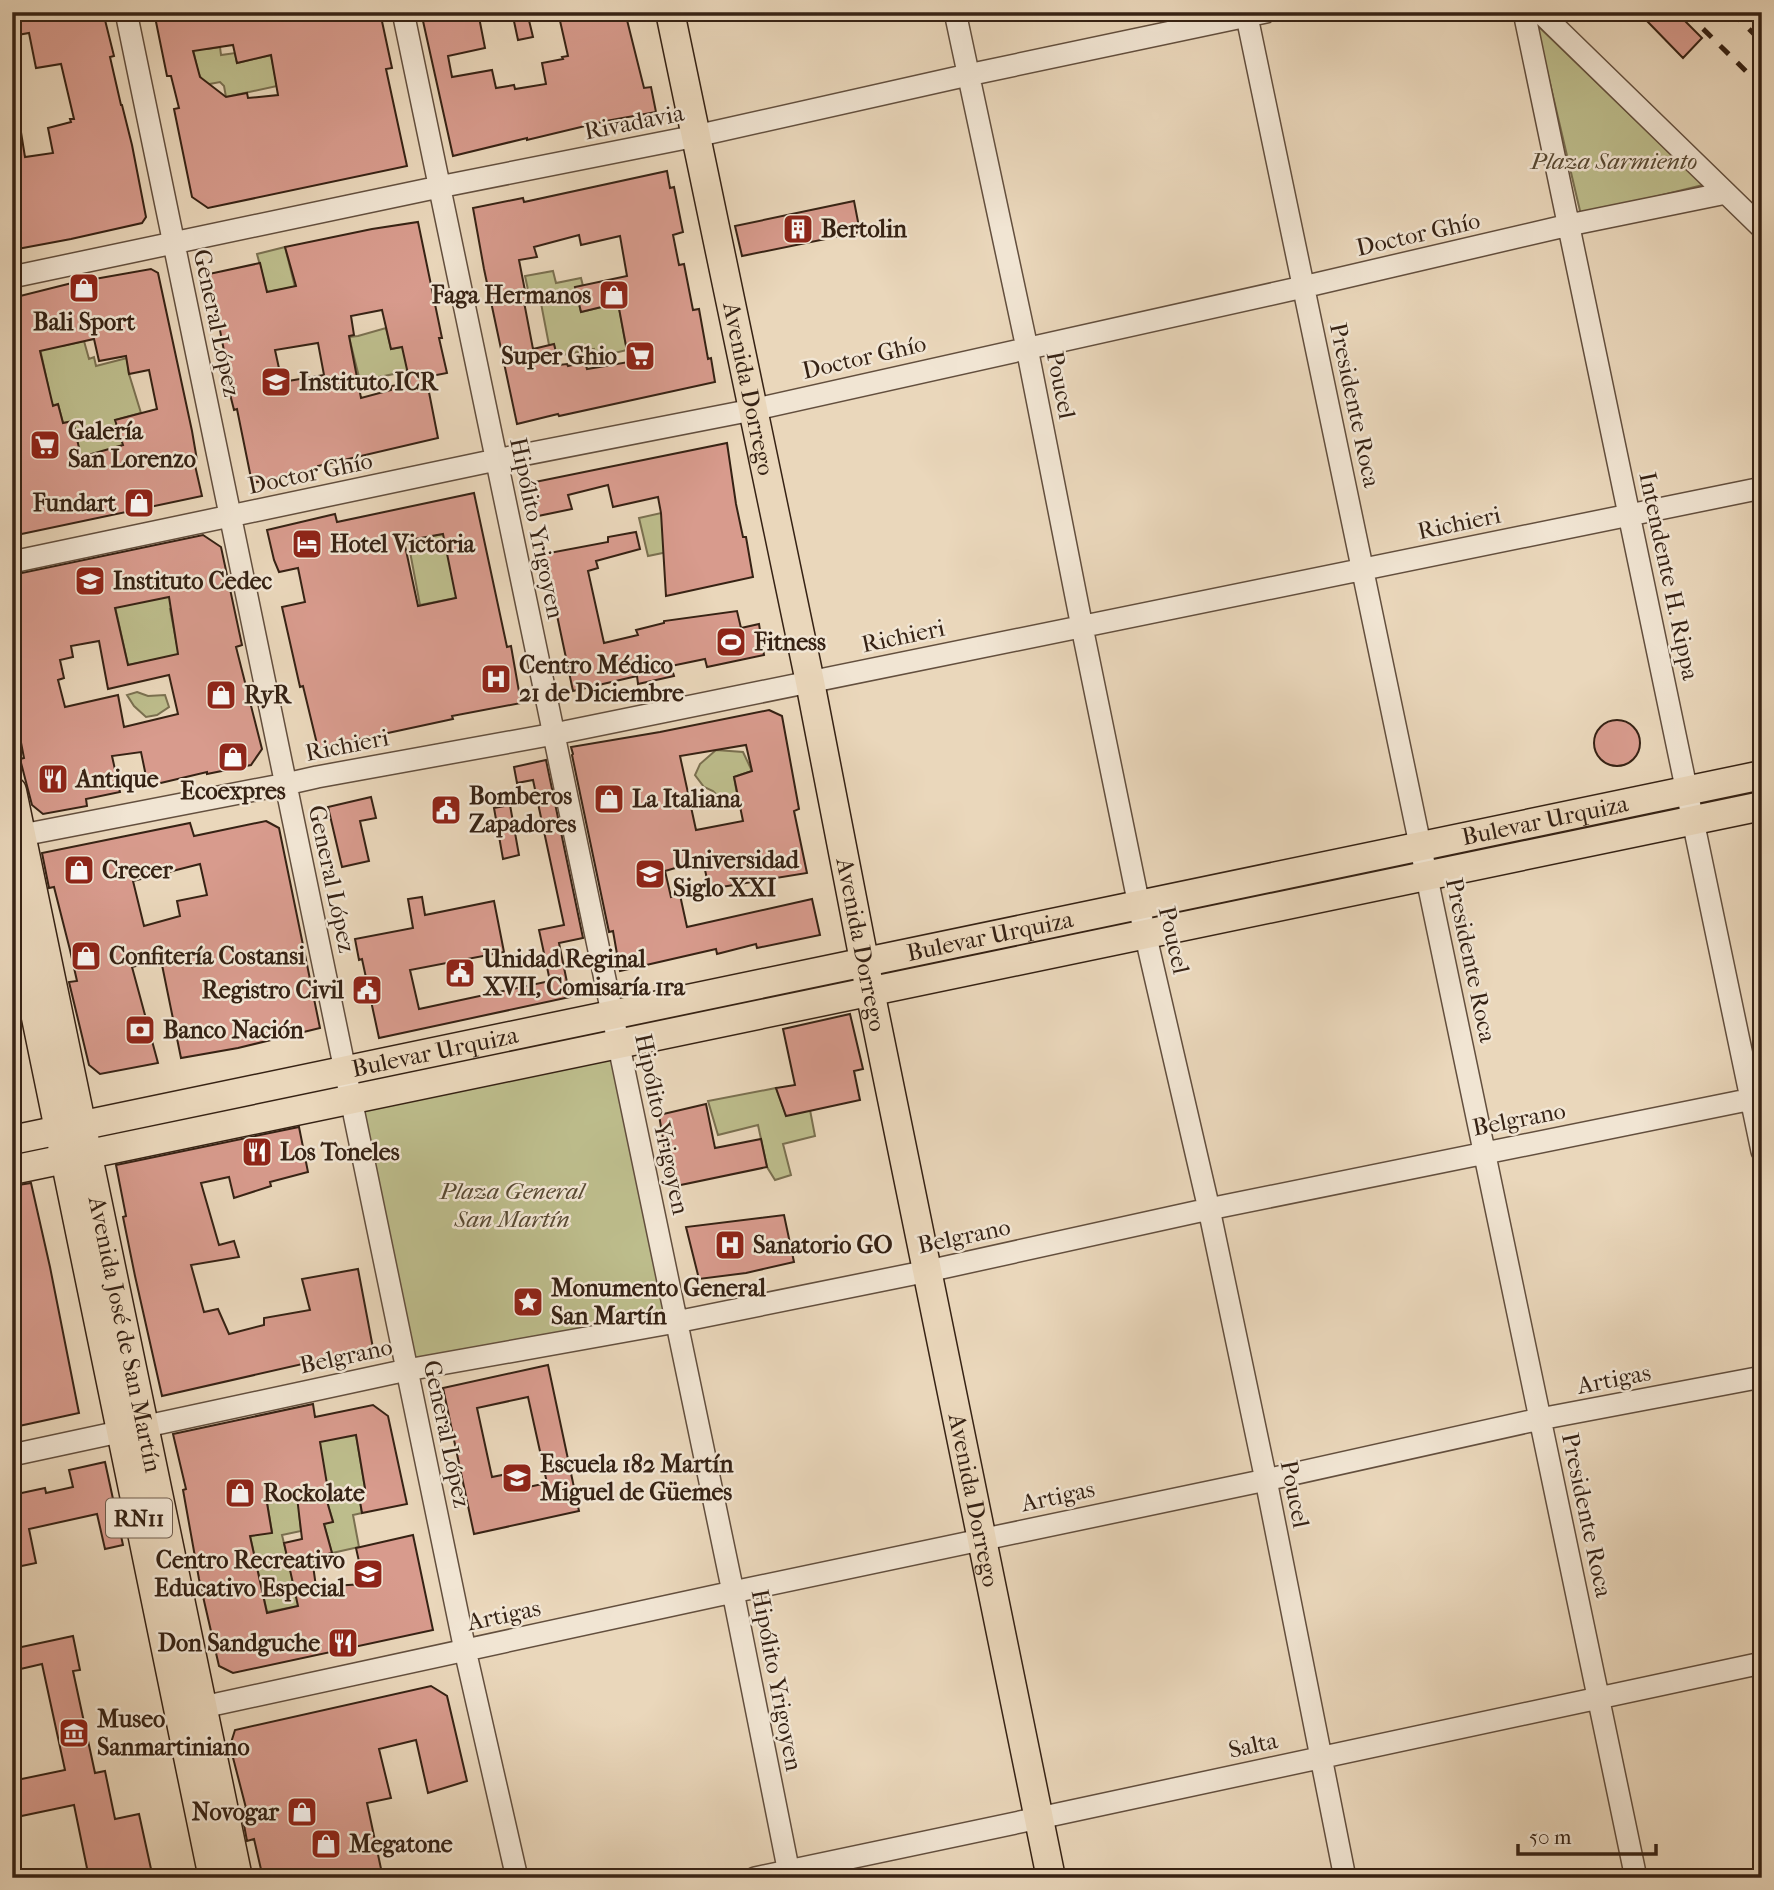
<svg xmlns="http://www.w3.org/2000/svg" width="1774" height="1890" viewBox="0 0 1774 1890" font-family="'IM FELL French Canon',serif">
<style>
.green{fill:#bdbd8c;stroke:#7a7050;stroke-width:2}
.building{fill:#d89b8d;stroke:#362214;stroke-width:2;fill-rule:evenodd}
.lines{fill:none;stroke-linecap:round;stroke-linejoin:round}
.minor-casing{stroke:#634f3e;stroke-width:24}
.major-casing{stroke:#362214;stroke-width:31}
.minor{stroke:#f1e5d3;stroke-width:21}
.major{stroke:#ead7bb;stroke-width:28}
.rail{stroke:#362214;stroke-width:5;stroke-dasharray:12 12;stroke-linecap:butt}
.labels{text-anchor:middle;stroke-width:5;stroke-linejoin:round;paint-order:stroke}
.shield{fill:#f1e5d3;stroke:#6e5c4d;stroke-width:2}
.shield-label{font-size:23px;font-weight:bold;fill:#362214}
.street-label{font-size:24px;fill:#362214;stroke:#f1e5d3}
.park-label{font-size:24px;font-style:italic;fill:#584932;stroke:#f1e5d3}
.poi-label{font-size:24px;font-weight:bold;fill:#362214;stroke:#f1e5d3;text-anchor:start}
</style>
<rect width="100%" height="100%" fill="#ead7bb"/>
<filter id="stains"><feTurbulence type="fractalNoise" baseFrequency=".00286" numOctaves="4"/><feColorMatrix values="0 0 0 0 .2 0 0 0 0 .09 0 0 0 0 .02 0 0 0 .5 -.17"/></filter>
<radialGradient id="worn" r=".72"><stop offset=".6" stop-color="#630" stop-opacity="0"/><stop offset="1" stop-color="#630" stop-opacity=".3"/></radialGradient>
<!-- green -->
<path class="green" d="M1536,24L1703,185L1581,215Z
M191,40L208,49L220,47L221,55L235,53L237,63L271,55L277,86L226,97L224,86L220,82L204,85L198,72Z
M285,247L295,287L267,292L257,254Z
M553,271L556,283L581,278L583,286L575,288L581,312L618,303L627,350L597,357L594,349L557,356L554,345H549L540,298L530,299L525,276Z
M386,328L391,349L428,341L408,371L360,381L349,337L358,336Z
M84,341L89,359L94,357L96,366L127,358L129,374L141,413L116,420L120,433L127,444L81,460L73,422L63,423L58,404L28,412L24,398L49,390L39,344L62,346Z
M661,513L697,546L648,556L639,518Z
M443,534L466,596L420,605L408,541Z
M172,596L174,608L170,609L179,655L128,665L114,602Z
M137,692L148,696L165,695L169,707L157,715L146,717L134,706L127,695Z
M716,750L743,752L752,771L734,777L737,794L720,798L713,791L704,787L695,775L700,764Z
M618,1043L676,1322L407,1370L351,1098Z
M776,1088L786,1115L810,1110L815,1136L783,1144L791,1175L775,1180L767,1167L758,1125L718,1135L708,1101Z
M316,1417L356,1435L365,1488L358,1491L362,1513L353,1515L359,1547L332,1553L324,1524L333,1521L328,1505L299,1512L301,1531L282,1535L299,1606L267,1612L250,1536L272,1532L267,1503Z"/>
<!-- building -->
<path class="building" d="M12,12H103L114,56L110,57L121,105H122L132,145L146,217L142,223L71,239L12,250V127L20,126L25,157L53,153L48,128L71,122L70,119H74L61,64L36,68L29,33L12,36Z
M154,12H380L392,68L386,69L407,166L208,208L192,197L174,109L179,108L171,76H167ZM233,45L237,63L271,55L278,95L248,98L247,93L226,97L200,77L193,51Z
M421,12H478L485,48L448,56L452,77L492,70L496,88L514,85L515,89L546,84L542,63L563,59L562,57L568,56L558,12H625L644,88L651,87L656,112L606,121L527,140V138L453,156Z
M512,12H527L533,37L518,40Z
M1655,12H1676L1702,38L1683,58L1646,20Z
M667,171L670,188L674,187L683,232L673,235L679,265L684,264L693,310L699,309L708,359L711,358L715,382L559,416L558,414L517,424L484,269L473,208L523,198L524,202ZM579,235L581,245L620,236L627,276L575,287L581,312L618,303L629,362L587,369L585,362L568,366L567,364L559,365L554,344L533,349L524,302L527,301L519,260L537,257L534,247Z
M854,201L860,232L742,256L735,226Z
M418,222L442,338H439L447,373L426,377L438,438L318,466V470L252,483L237,409L234,410L222,362L226,361L209,274L260,263L267,292L296,286L285,247L372,229ZM382,310L391,349L402,347L410,383L391,386V390L361,398L349,336L354,335L351,316ZM318,343L324,375L282,382L275,350Z
M151,269L158,273L192,431L197,460L194,461L202,496L12,536V298L72,283ZM94,339L99,361L126,356L129,374L149,370L157,409L115,420L123,445L81,457L73,421L63,423L58,404L53,406L40,351Z
M727,443L736,504L743,537H746L753,577L666,596L661,513L658,497L613,507L608,485L568,495L572,509L538,516L530,483Z
M474,493L507,647L511,646L521,703L452,716L453,719L318,748L303,686L300,687L282,607L305,602L298,568L279,572L274,560L267,530L335,514L337,522ZM443,534L456,598L418,606L404,541Z
M636,532L640,549L596,561L598,568L588,571L604,643L638,635L636,630L664,623V621L737,611L741,628L759,624L764,655L707,667L705,659L671,666L674,676L638,684L637,676L573,691L544,554L608,542V537Z
M203,535L221,547L242,645L236,647L262,749L251,765L207,774V772L148,786L141,752L112,756L120,792L86,799L87,806L43,814L32,805L20,759L24,758L12,696V575ZM169,597L178,654L128,665L115,608ZM99,641L108,689L169,675L178,714L124,727L118,695L65,707L58,680L64,678L60,660L73,657L71,646Z
M769,710L782,716L799,809L794,811L807,873L709,889L703,860L665,871L671,897L680,895L687,927L812,899L820,935L757,948L756,944L717,954L716,949L620,971L613,931L609,932L572,755L573,754L571,747L660,732ZM746,745L752,771L734,777L743,821L696,830L680,756Z
M1594 743a23 23 0 1 1 46 0a23 23 0 1 1-46 0Z
M546,760L583,938L559,943L570,997L379,1038L362,959L359,960L355,939L413,928L408,899L422,897L425,915L494,901L504,952L410,970L419,1009L550,981L539,930L564,925L533,780L517,783L514,767Z
M371,797L376,818L360,821L369,861L342,867L328,807Z
M510,805L519,855L503,859L494,808Z
M266,821L279,828L320,1028L238,1048L181,1058L161,960L132,967L158,1063L100,1074L89,1065L69,982L77,981L70,950L54,887L49,888L42,853L190,823L194,836ZM200,864L207,895L177,901L180,916L144,926L133,881Z
M850,1014L863,1069L854,1071L860,1100L786,1116L776,1088L795,1085L783,1029Z
M706,1104L715,1148L761,1139L767,1167L671,1187L659,1115Z
M299,1127L308,1172L270,1182L271,1186L234,1198L229,1177L201,1183L219,1245L234,1241L239,1257L191,1265L204,1312L218,1309L229,1334L264,1325V1318L310,1310L302,1279L358,1269L373,1348L162,1396L135,1276L123,1217L126,1216L116,1165Z
M31,1183L50,1267L79,1413L19,1426L12,1395V1302L17,1301L12,1272V1186Z
M784,1215L794,1262L746,1273L699,1279L686,1227Z
M548,1365L579,1511L474,1534L443,1388ZM528,1397L547,1483L510,1491L507,1474L492,1477L477,1408Z
M313,1404L315,1417L373,1405L388,1416L407,1504L362,1513L358,1490L365,1488L356,1435L320,1442L328,1490L324,1491L333,1522L324,1524L332,1553L312,1558L316,1587L364,1584L356,1548L413,1535L433,1630L233,1673L219,1666L199,1579L183,1490L186,1489L173,1434ZM297,1497L302,1539L284,1543L298,1606L267,1613L250,1536L272,1533L267,1503Z
M105,1462L123,1545L105,1549L97,1514L29,1529L36,1563L12,1568V1495L45,1488L46,1493L73,1487L69,1470Z
M73,1636L80,1670L73,1671L95,1773L105,1771L115,1819L139,1814L153,1878H89L74,1805L12,1818V1781L65,1770L42,1664L12,1671V1649Z
M431,1686L447,1696L467,1781L428,1793L416,1740L379,1749L391,1798L367,1803L383,1878H263L254,1839L247,1841L241,1809L246,1808L230,1746L235,1730Z"/>
<g class="lines">
<!-- minor casing -->
<g class="minor-casing">
<path id="minor" d="M126,12L465,1650L517,1878
M403,12L733,1592L790,1878
M955,12L1027,348L1082,627L1142,920L1209,1209L1266,1480L1345,1878
M1246,12L1636,1878
M1524,12L1762,1151
M1540,12L1762,228
M12,277L439,187L696,136L968,75L1266,12
M12,562L496,460L752,410L1303,287L1569,225L1726,193
M12,837L286,784L317,777L554,734L1762,488
M12,1455L407,1370L676,1322L928,1271L1209,1209L1762,1097
M203,1707L733,1592L1266,1480L1540,1419L1762,1377
M755,1878C1091,1808 1426,1734 1762,1663"/>
</g>
<!-- major casing -->
<g class="major-casing">
<g id="major">
<path id="s1" d="M670,12L810,682L870,991L1051,1878"/>
<path id="s2" d="M12,791L238,1878"/>
<path d="M12,901L213,1878"/>
<path id="s3" d="M12,1140L1762,775"/>
<path d="M12,1170L1762,806"/>
</g>
</g>
<!-- minor -->
<use href="#minor" class="minor"/>
<!-- major -->
<use href="#major" class="major"/>
<!-- rail -->
<path class="rail" d="M1686,12L1762,87
M1732,12L1762,42
M1756,12L1762,18"/>
</g>
<!-- icons -->
<defs>
<g id="building-square" transform="scale(1.575)"><rect x="-9" y="-9" width="18" height="18" rx="4" fill="#8f2418" stroke="#f1e5d3"/><path d="M-4-6H4V6H1V3H-1V6H-4ZM-2.5-4.3h1.7v1.8h-1.7ZM.8-4.3h1.7v1.8H.8ZM-2.5-1h1.7V.8h-1.7ZM.8-1h1.7V.8H.8Z" fill="#fff"/></g>
<g id="shop-square" transform="scale(1.575)"><rect x="-9" y="-9" width="18" height="18" rx="4" fill="#8f2418" stroke="#f1e5d3"/><path d="M-5-2.5h2.3a2.7 3.5 0 0 1 5.4 0H5L5.5 6h-11ZM-1.5-2.5h3a1.5 2.3 0 0 0-3 0Z" fill="#fff"/></g>
<g id="supermarket-square" transform="scale(1.575)"><rect x="-9" y="-9" width="18" height="18" rx="4" fill="#8f2418" stroke="#f1e5d3"/><path d="M-6-5.5h2.5l.6 2H6L4.5 2H-2.5L-4.4-4H-6ZM-1.5 3.2a1.3 1.3 0 1 0 .1 0ZM3 3.2a1.3 1.3 0 1 0 .1 0Z" fill="#fff"/></g>
<g id="school-square" transform="scale(1.575)"><rect x="-9" y="-9" width="18" height="18" rx="4" fill="#8f2418" stroke="#f1e5d3"/><path d="M0-5L7-2L0 1L-7-2ZM-4 1L0 2.5L4 1V4Q0 6-4 4Z" fill="#fff"/></g>
<g id="hotel-square" transform="scale(1.575)"><rect x="-9" y="-9" width="18" height="18" rx="4" fill="#8f2418" stroke="#f1e5d3"/><path d="M-6-4.5h1.5V1H6V5H4.5V3h-9V5H-6ZM-4 0a1.8 1.8 0 1 1 3.6 0ZM.5 0V-2.5h3Q6-2.5 6 0Z" fill="#fff"/></g>
<g id="stadium-square" transform="scale(1.575)"><rect x="-9" y="-9" width="18" height="18" rx="4" fill="#8f2418" stroke="#f1e5d3"/><path d="M0-5a6.5 5 0 1 0 0 10a6.5 5 0 1 0 0-10ZM-3.5-1.8h7v3.6h-7Z" fill="#fff"/></g>
<g id="hospital-square" transform="scale(1.575)"><rect x="-9" y="-9" width="18" height="18" rx="4" fill="#8f2418" stroke="#f1e5d3"/><path d="M-5-5h3v3.5h4V-5h3V5h-3V1.5h-4V5h-3Z" fill="#fff"/></g>
<g id="restaurant-square" transform="scale(1.575)"><rect x="-9" y="-9" width="18" height="18" rx="4" fill="#8f2418" stroke="#f1e5d3"/><path d="M-5-6h1v4h1v-4h1v4h1v-4h1v5L-1.5 .5V6h-2V.5L-5-1ZM5-6V6H3V1.5H1.5Q1.5-4 5-6Z" fill="#fff"/></g>
<g id="civic-square" transform="scale(1.575)"><rect x="-9" y="-9" width="18" height="18" rx="4" fill="#8f2418" stroke="#f1e5d3"/><path d="M-.6-6.5H3V-4.5H.6V-3L4-1V1h2V6H-6V1h2V-1L-.6-3ZM-1.2 2.5V6h2.4V2.5Z" fill="#fff"/></g>
<g id="university-square" transform="scale(1.575)"><rect x="-9" y="-9" width="18" height="18" rx="4" fill="#8f2418" stroke="#f1e5d3"/><path d="M0-5L7-2L0 1L-7-2ZM-4 1L0 2.5L4 1V4Q0 6-4 4Z" fill="#fff"/></g>
<g id="bank-square" transform="scale(1.575)"><rect x="-9" y="-9" width="18" height="18" rx="4" fill="#8f2418" stroke="#f1e5d3"/><path d="M-6-4H6V4H-6ZM0-2.3a2.3 2.3 0 1 0 0 4.6a2.3 2.3 0 1 0 0-4.6Z" fill="#fff"/></g>
<g id="sight-square" transform="scale(1.575)"><rect x="-9" y="-9" width="18" height="18" rx="4" fill="#8f2418" stroke="#f1e5d3"/><path d="M0-6L1.8-2.2L6-1.7L2.9 1.2L3.7 5.4L0 3.3L-3.7 5.4L-2.9 1.2L-6-1.7L-1.8-2.2Z" fill="#fff"/></g>
<g id="museum-square" transform="scale(1.575)"><rect x="-9" y="-9" width="18" height="18" rx="4" fill="#8f2418" stroke="#f1e5d3"/><path d="M0-6L6-3V-2H-6V-3ZM-5-1h2V3h-2ZM-1-1h2V3h-2ZM3-1h2V3H3ZM-6 4H6V6H-6Z" fill="#fff"/></g>
</defs>
<g fill-rule="evenodd">
<use href="#building-square" x="798" y="229"/>
<use href="#shop-square" x="84" y="288"/>
<use href="#shop-square" x="614" y="295"/>
<use href="#supermarket-square" x="640" y="356"/>
<use href="#school-square" x="276" y="382"/>
<use href="#supermarket-square" x="45" y="445"/>
<use href="#shop-square" x="139" y="503"/>
<use href="#hotel-square" x="307" y="544"/>
<use href="#school-square" x="90" y="581"/>
<use href="#stadium-square" x="731" y="642"/>
<use href="#hospital-square" x="496" y="679"/>
<use href="#shop-square" x="221" y="695"/>
<use href="#shop-square" x="233" y="757"/>
<use href="#restaurant-square" x="53" y="779"/>
<use href="#shop-square" x="609" y="799"/>
<use href="#civic-square" x="446" y="810"/>
<use href="#shop-square" x="79" y="870"/>
<use href="#university-square" x="650" y="874"/>
<use href="#shop-square" x="86" y="956"/>
<use href="#civic-square" x="460" y="973"/>
<use href="#civic-square" x="367" y="990"/>
<use href="#bank-square" x="140" y="1030"/>
<use href="#restaurant-square" x="257" y="1152"/>
<use href="#hospital-square" x="730" y="1245"/>
<use href="#sight-square" x="528" y="1302"/>
<use href="#school-square" x="517" y="1478"/>
<use href="#shop-square" x="240" y="1493"/>
<use href="#school-square" x="368" y="1574"/>
<use href="#restaurant-square" x="343" y="1643"/>
<use href="#museum-square" x="74" y="1733"/>
<use href="#shop-square" x="302" y="1812"/>
<use href="#shop-square" x="326" y="1844"/>
</g>
<g class="labels">
<!-- shield labels -->
<rect class="shield" x="106" y="1498.5" width="66" height="39" rx="5"/>
<g class="shield-label">
<text x="139" y="1526">RN11</text>
</g>
<!-- street labels -->
<g class="street-label">
<text transform="translate(634 122) rotate(-11)" y="8">Rivadavia</text>
<text transform="translate(1418 234) rotate(-13)" y="8">Doctor Ghío</text>
<text transform="translate(217 323) rotate(78)" y="8">General López</text>
<text transform="translate(864 357) rotate(-13)" y="8">Doctor Ghío</text>
<text transform="translate(1061 385) rotate(79)" y="8">Poucel</text>
<text dy="8" stroke="none"><textPath href="#s1" startOffset="385">Avenida Dorrego</textPath></text>
<text transform="translate(1355 405) rotate(78)" y="8">Presidente Roca</text>
<text transform="translate(310 473) rotate(-12)" y="8">Doctor Ghío</text>
<text transform="translate(1459 523) rotate(-12)" y="8">Richieri</text>
<text transform="translate(537 528) rotate(78)" y="8">Hipólito Yrigoyen</text>
<text transform="translate(1669 576) rotate(78)" y="8">Intendente H. Rippa</text>
<text transform="translate(903 636) rotate(-12)" y="8">Richieri</text>
<text transform="translate(347 745) rotate(-11)" y="8">Richieri</text>
<text dy="8" stroke="none"><textPath href="#s3" startOffset="1566">Bulevar Urquiza</textPath></text>
<text transform="translate(332 879) rotate(78)" y="8">General López</text>
<text dy="8" stroke="none"><textPath href="#s3" startOffset="999">Bulevar Urquiza</textPath></text>
<text transform="translate(1174 940) rotate(77)" y="8">Poucel</text>
<text dy="8" stroke="none"><textPath href="#s1" startOffset="952">Avenida Dorrego</textPath></text>
<text transform="translate(1471 960) rotate(78)" y="8">Presidente Roca</text>
<text dy="8" stroke="none"><textPath href="#s3" startOffset="432">Bulevar Urquiza</textPath></text>
<text transform="translate(1519 1119) rotate(-11)" y="8">Belgrano</text>
<text transform="translate(662 1124) rotate(78)" y="8">Hipólito Yrigoyen</text>
<text transform="translate(964 1236) rotate(-12)" y="8">Belgrano</text>
<text dy="8" stroke="none"><textPath href="#s2" startOffset="555">Avenida José de San Martín</textPath></text>
<text transform="translate(346 1356) rotate(-12)" y="8">Belgrano</text>
<text transform="translate(1614 1379) rotate(-11)" y="8">Artigas</text>
<text transform="translate(447 1434) rotate(78)" y="8">General López</text>
<text transform="translate(1295 1494) rotate(79)" y="8">Poucel</text>
<text transform="translate(1058 1496) rotate(-12)" y="8">Artigas</text>
<text dy="8" stroke="none"><textPath href="#s1" startOffset="1519">Avenida Dorrego</textPath></text>
<text transform="translate(1587 1515) rotate(78)" y="8">Presidente Roca</text>
<text transform="translate(504 1615) rotate(-12)" y="8">Artigas</text>
<text transform="translate(777 1680) rotate(79)" y="8">Hipólito Yrigoyen</text>
<text transform="translate(1253 1745) rotate(-12)" y="8">Salta</text>
</g>
<!-- park labels -->
<g class="park-label">
<text x="1614" y="169">Plaza Sarmiento</text>
<text x="512" y="1199">Plaza General<tspan x="512" dy="28">San Martín</tspan></text>
</g>
<!-- poi labels -->
<g class="poi-label">
<text x="821" y="237">Bertolin</text>
<text x="591" y="303" text-anchor="end">Faga Hermanos</text>
<text x="84" y="330" text-anchor="middle">Bali Sport</text>
<text x="617" y="364" text-anchor="end">Super Ghio</text>
<text x="299" y="390">Instituto ICR</text>
<text x="68" y="439">Galería<tspan x="68" dy="28">San Lorenzo</tspan></text>
<text x="116" y="511" text-anchor="end">Fundart</text>
<text x="330" y="552">Hotel Victoria</text>
<text x="113" y="589">Instituto Cedec</text>
<text x="754" y="650">Fitness</text>
<text x="519" y="673">Centro Médico<tspan x="519" dy="28">21 de Diciembre</tspan></text>
<text x="244" y="703">RyR</text>
<text x="76" y="787">Antique</text>
<text x="233" y="799" text-anchor="middle">Ecoexpres</text>
<text x="469" y="804">Bomberos<tspan x="469" dy="28">Zapadores</tspan></text>
<text x="632" y="807">La Italiana</text>
<text x="673" y="868">Universidad<tspan x="673" dy="28">Siglo XXI</tspan></text>
<text x="102" y="878">Crecer</text>
<text x="109" y="964">Confitería Costansi</text>
<text x="483" y="967">Unidad Reginal<tspan x="483" dy="28">XVII, Comisaría 1ra</tspan></text>
<text x="344" y="998" text-anchor="end">Registro Civil</text>
<text x="163" y="1038">Banco Nación</text>
<text x="280" y="1160">Los Toneles</text>
<text x="753" y="1253">Sanatorio GO</text>
<text x="551" y="1296">Monumento General<tspan x="551" dy="28">San Martín</tspan></text>
<text x="540" y="1472">Escuela 182 Martín<tspan x="540" dy="28">Miguel de Güemes</tspan></text>
<text x="263" y="1501">Rockolate</text>
<text x="345" y="1568" text-anchor="end">Centro Recreativo<tspan x="345" dy="28">Educativo Especial</tspan></text>
<text x="320" y="1651" text-anchor="end">Don Sandguche</text>
<text x="97" y="1727">Museo<tspan x="97" dy="28">Sanmartiniano</tspan></text>
<text x="279" y="1820" text-anchor="end">Novogar</text>
<text x="349" y="1852">Megatone</text>
</g>
</g>
<!-- margin -->
<rect width="1774" height="1890" fill="none" stroke="#ead7bb" stroke-width="42"/>
<rect x="14" y="14" width="1746" height="1862" fill="none" stroke="#362214" stroke-width="3.5"/>
<rect x="21" y="21" width="1732" height="1848" fill="none" stroke="#362214" stroke-width="2"/>
<!-- scale -->
<path d="M1518 1844v10h138v-10" fill="none" stroke="#362214" stroke-width="3.5"/>
<text x="1529" y="1844" font-size="21" fill="#362214" stroke="#f1e5d3" stroke-width="5" paint-order="stroke">50 m</text>
<rect width="100%" height="100%" filter="url(#stains)"/>
<rect width="100%" height="100%" fill="url(#worn)"/>
</svg>
